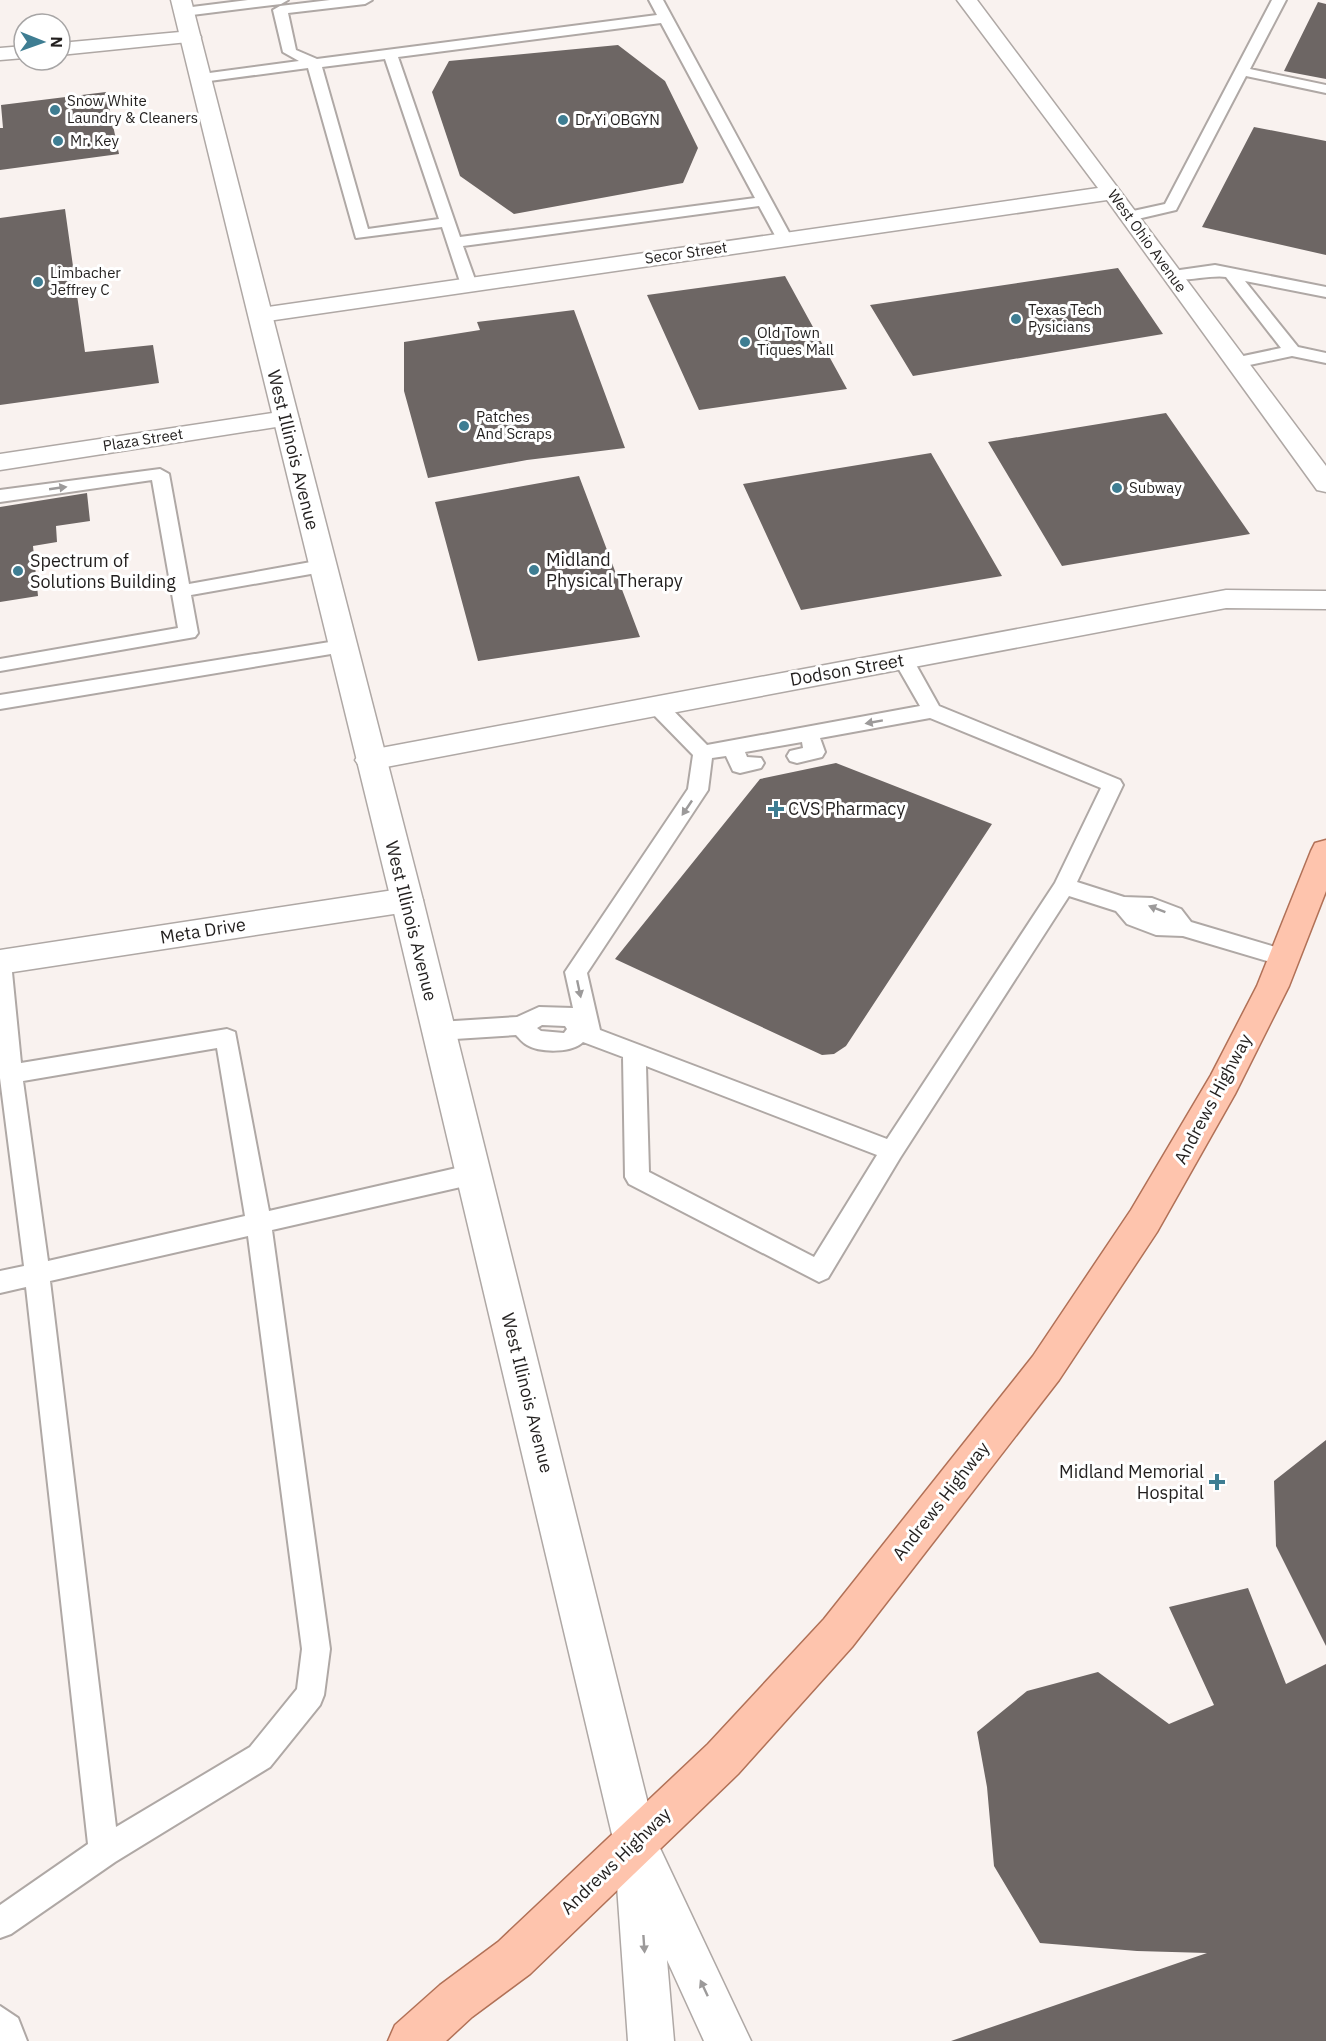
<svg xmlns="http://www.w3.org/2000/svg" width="1326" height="2041" viewBox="0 0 1326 2041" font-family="'IBM Plex Sans',sans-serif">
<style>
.building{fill:#6d6664}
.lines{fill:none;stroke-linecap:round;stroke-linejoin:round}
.lane-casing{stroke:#afa8a5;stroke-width:4}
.street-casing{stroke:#afa8a5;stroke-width:3}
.secondary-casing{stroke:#afa8a5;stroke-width:3}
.primary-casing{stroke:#b17157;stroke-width:3}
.lane{fill:#fff;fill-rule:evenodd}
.street{fill:#fff;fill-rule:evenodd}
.secondary{fill:#fff;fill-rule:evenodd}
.primary{fill:#fec4ad;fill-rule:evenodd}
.oneway{fill:#9c9a9a}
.poi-dot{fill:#3e7d92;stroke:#fff;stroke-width:2}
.labels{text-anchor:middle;stroke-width:6;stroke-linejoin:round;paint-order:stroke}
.far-poi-label{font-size:15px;fill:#221f1e;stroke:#fff;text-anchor:start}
.far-street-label{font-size:15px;fill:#221f1e;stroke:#fff}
.street-label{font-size:18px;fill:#221f1e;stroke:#fff}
.poi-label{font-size:18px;fill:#221f1e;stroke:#fff;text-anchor:start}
</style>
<rect width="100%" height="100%" fill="#f9f2ef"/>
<!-- building -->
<path class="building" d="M1318,2L1326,4V79L1284,71Z
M618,45L665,81L698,148L683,183L514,214L460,176L432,92L449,61Z
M106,92L119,154L0,170V128H3L1,105Z
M1254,127L1326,141V255L1202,227Z
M65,209L85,352L153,345L159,383L0,405V218Z
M1118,268L1163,334L913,376L870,305Z
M785,276L847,389L699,410L647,295Z
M574,310L625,448L527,460L428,478L404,391V342L480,330L477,322Z
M1166,413L1250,534L1062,566L988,442Z
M931,453L1002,576L801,610L743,484Z
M579,476L640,637L478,661L435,502Z
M87,493L90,521L56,526L57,542L33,546L38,596L0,602V507Z
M836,763L992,824L846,1046L834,1054L822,1055L615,959L760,779Z
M1326,1440V1646L1276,1546L1274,1481Z
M1248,1588L1286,1684L1326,1664V2041H951L1207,1953L1137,1951L1040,1943L994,1866L987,1787L977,1732L1027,1691L1098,1672L1169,1724L1214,1705L1169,1607Z"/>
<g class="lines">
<!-- lane casing -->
<g class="lane-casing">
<path id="lane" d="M248,0H288L281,4L184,16L177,12L184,8Z
M330,0H372L365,4L288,13L296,50L317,59L657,15L649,0H663L792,238L784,243L778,241L759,206L463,246L477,285L469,290L461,285L442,227L356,238L308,68L202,82L195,78L202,74L299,61L283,52L273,10L280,6ZM661,23L755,198L460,237L398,57ZM385,59L439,219L368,229L322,67Z
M1272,0H1286L1250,69L1326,85V93L1246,76L1176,210L1129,221L1124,219L1121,216L1124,213L1165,204Z
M1215,265L1326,287V297L1245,281L1298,347L1326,353V363L1292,356L1240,367L1234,366L1232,362L1234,358L1281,348L1226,277C1211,274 1173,285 1165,276L1173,271Z
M160,469L169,474L189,584L322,560L331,566L322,572L191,595L198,633L195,637L0,671V659L178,628L152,480L0,502V490Z
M342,640L349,641L352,646L349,651L0,709V695Z
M903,653L910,654L939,706L1120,780L1123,785L1077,882L1124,897L1152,898L1181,909L1191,922L1292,952L1295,958L1292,964L1284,966L1183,936L1156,935L1127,924L1116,911L1069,896L900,1158L828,1278L819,1282L629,1184L625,1177L623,1057L583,1042C573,1053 540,1053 527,1045C523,1043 519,1038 516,1035L439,1040L431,1037L428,1031L431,1025L439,1022L517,1017L539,1007L573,1008L565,972L688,789L693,755L649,710L646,705L649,700H663L707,745L920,706L893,659L896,654ZM930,718L1101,788L1055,883L887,1139L600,1030L587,973L708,790L712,758L726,756L733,771L740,773L761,768L764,763L761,758L747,757L745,752L802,742L803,748L790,751L787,756L790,761L797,763L822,757L825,752L820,738ZM542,1025L565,1026L567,1029L564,1033L541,1031L537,1028ZM646,1066L877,1155L814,1257L649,1172Z
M0,954L8,956L11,962L21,1063L227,1029L235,1032L269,1211L474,1164L482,1167L486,1174L482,1181L474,1184L272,1230L330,1649L324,1695L320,1705L270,1767L115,1862L11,1934L0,1938V1905L88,1844L26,1287L0,1293V1271L24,1266L0,1078ZM217,1048L245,1216L48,1261L23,1081ZM248,1236L302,1649L297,1689L250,1747L116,1827L50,1281Z
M0,2006L18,2018L27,2041H0Z"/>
</g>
<!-- street casing -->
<g class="street-casing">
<path id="street" d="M957,0H977L1326,466V492L1317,490L1107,200L261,322L253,320L249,315L253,310L261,308L1098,188Z
M191,31L198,33L201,37L198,41L60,55V43Z
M24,46V58L0,60V48Z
M286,411L295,414L299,419L295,424L0,470V454Z
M1226,590L1326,591V609L1226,608L370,770L360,767L355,760L360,753L370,750Z
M407,888L418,892L423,900L418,908L407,912L0,974V950Z"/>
</g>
<!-- secondary casing -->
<g class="secondary-casing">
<path id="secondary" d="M171,0H191L423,900L658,1844L751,2041H704L667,1960L674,2041H628L614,1843L391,900Z"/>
</g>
<!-- primary casing -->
<g class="primary-casing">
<path id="primary" d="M1326,840V891L1289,986L1235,1094L1157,1232L1059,1380L852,1647L738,1774L530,1974L472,2017L446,2041H388L395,2025L440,1985L498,1942L708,1744L824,1619L1033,1356L1131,1210L1211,1075L1257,986L1311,851L1315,843Z"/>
</g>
<!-- lane -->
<use href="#lane" class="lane"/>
<!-- street -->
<use href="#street" class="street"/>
<!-- secondary -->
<use href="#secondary" class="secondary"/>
<!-- primary -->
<use href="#primary" class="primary"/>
</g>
<!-- one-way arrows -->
<defs><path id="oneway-solid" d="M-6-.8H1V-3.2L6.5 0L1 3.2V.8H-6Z" transform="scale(1.5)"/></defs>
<g class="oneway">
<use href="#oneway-solid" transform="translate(58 488) rotate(-8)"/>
<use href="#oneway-solid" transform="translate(874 722) rotate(170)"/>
<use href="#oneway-solid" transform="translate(687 808) rotate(124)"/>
<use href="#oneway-solid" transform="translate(1157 909) rotate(-159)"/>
<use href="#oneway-solid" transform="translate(579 989) rotate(78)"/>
<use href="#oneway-solid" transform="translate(644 1944) rotate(86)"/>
<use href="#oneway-solid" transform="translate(704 1988) rotate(-115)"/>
</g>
<!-- markers -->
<g class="poi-dot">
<circle cx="55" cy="110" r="6"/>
<circle cx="563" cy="120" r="6"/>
<circle cx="58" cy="141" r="6"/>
<circle cx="38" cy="282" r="6"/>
<circle cx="1016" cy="319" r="6"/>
<circle cx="745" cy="342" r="6"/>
<circle cx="464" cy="426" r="6"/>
<circle cx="1117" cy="488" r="6"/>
<circle cx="534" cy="570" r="6"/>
<circle cx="18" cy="571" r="6"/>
<path d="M773 800h6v6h6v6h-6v6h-6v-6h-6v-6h6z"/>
<path d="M1214 1473h6v6h6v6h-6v6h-6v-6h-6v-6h6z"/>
</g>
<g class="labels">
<!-- far-poi labels -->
<g class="far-poi-label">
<text x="67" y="106">Snow White<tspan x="67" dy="17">Laundry &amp; Cleaners</tspan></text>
<text x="575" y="125">Dr Yi OBGYN</text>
<text x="70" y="146">Mr. Key</text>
<text x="50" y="278">Limbacher<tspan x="50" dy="17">Jeffrey C</tspan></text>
<text x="1028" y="315">Texas Tech<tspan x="1028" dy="17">Pysicians</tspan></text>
<text x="757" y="338">Old Town<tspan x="757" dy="17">Tiques Mall</tspan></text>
<text x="476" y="422">Patches<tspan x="476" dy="17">And Scraps</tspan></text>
<text x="1129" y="493">Subway</text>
</g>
<!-- far-street labels -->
<g class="far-street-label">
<text transform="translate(1147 241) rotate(54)" y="5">West Ohio Avenue</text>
<text transform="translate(686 253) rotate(-8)" y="5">Secor Street</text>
<text transform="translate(143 440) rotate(-9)" y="5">Plaza Street</text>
</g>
<!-- street labels -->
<g class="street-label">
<text transform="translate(293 450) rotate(76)" y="6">West Illinois Avenue</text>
<text transform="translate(847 670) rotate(-10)" y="6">Dodson Street</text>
<text transform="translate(411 921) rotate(76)" y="6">West Illinois Avenue</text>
<text transform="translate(203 931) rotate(-9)" y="6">Meta Drive</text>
<text transform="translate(1213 1099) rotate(-62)" y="6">Andrews Highway</text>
<text transform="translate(527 1393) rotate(76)" y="6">West Illinois Avenue</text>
<text transform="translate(941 1501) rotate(-52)" y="6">Andrews Highway</text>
<text transform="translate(616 1861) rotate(-44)" y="6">Andrews Highway</text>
</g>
<!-- poi labels -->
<g class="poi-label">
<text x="546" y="566">Midland<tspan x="546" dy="21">Physical Therapy</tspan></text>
<text x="30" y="567">Spectrum of<tspan x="30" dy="21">Solutions Building</tspan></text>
<text x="788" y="815">CVS Pharmacy</text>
<text x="1204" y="1478" text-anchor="end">Midland Memorial<tspan x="1204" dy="21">Hospital</tspan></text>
</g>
</g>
<!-- north arrow -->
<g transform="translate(42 42) rotate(91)"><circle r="28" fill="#ffffff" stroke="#a7a5a5" stroke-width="1.5"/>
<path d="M0-4.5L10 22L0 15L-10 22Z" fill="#3e7d92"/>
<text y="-9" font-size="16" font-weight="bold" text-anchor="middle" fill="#221f1e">N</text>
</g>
</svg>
